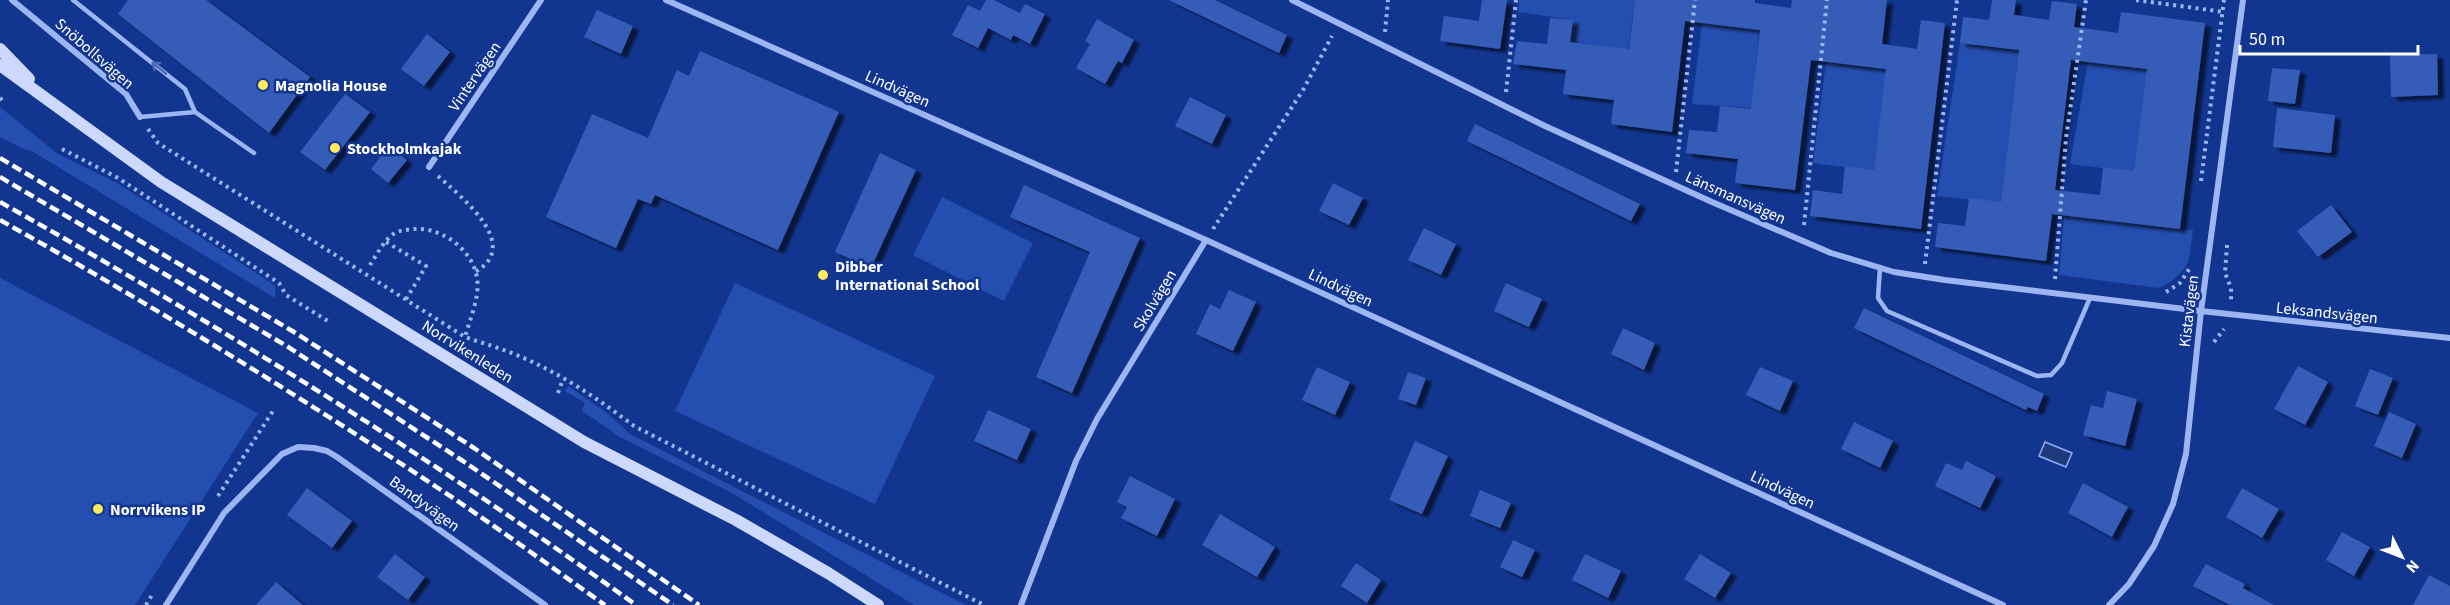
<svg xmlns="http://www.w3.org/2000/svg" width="2450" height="605" viewBox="0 0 2450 605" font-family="'Source Sans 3',sans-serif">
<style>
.green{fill:#244eaf}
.water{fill:#1e397d;stroke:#8faff5;stroke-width:1.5}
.building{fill:#365cb7;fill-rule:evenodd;filter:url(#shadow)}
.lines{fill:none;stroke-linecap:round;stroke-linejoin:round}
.path{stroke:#9db6f2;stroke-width:4;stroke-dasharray:3 4.5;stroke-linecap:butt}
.lane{stroke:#9db6f2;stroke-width:4.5}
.street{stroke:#9db6f2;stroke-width:6}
.secondary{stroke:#ccd9fc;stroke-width:12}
.rail{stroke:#fff;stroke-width:4.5;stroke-dasharray:10 4.5;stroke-linecap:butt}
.oneway{stroke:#4a69b7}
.poi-dot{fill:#ffe95e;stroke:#123690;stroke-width:2}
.labels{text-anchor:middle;stroke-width:5;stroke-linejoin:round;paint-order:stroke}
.street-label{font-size:16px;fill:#fff;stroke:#123690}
.poi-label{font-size:16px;font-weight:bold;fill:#fff;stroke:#123690;text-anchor:start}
</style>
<defs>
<filter id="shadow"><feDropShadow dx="6" dy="4" stdDeviation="1.5" flood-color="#0009"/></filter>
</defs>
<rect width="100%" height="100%" fill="#123690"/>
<!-- green -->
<path class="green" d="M1519,0H1635L1628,50L1570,41L1573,20L1518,12Z
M1702,23L1759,30L1752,108L1692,104Z
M1960,43L2019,50L2001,203L1937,196Z
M1826,62L1887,69L1874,171L1813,163Z
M2088,62L2148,69L2134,172L2070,164Z
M0,107L58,154L117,183L270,282L275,286V298L30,150L28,151L0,137Z
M942,197L1033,243L1004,301L913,255Z
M2064,216L2193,230L2189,259L2184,269L2172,281L2159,288L2059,275Z
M0,278L258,413L135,605H0Z
M735,283L935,376L875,504L675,411Z
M568,386L607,413L630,434L966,605H914L732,493L620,437L582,411L585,403L565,391Z"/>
<!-- water -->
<path class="water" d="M2045,442L2072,453L2066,467L2039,456Z"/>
<!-- building -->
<path class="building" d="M128,0H206L310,77L269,133L118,14Z
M986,0H994L1020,13L1025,4L1045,14L1030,44L1013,35L1011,40L988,28L978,48L952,35L968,5L980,11Z
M1169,0H1215L1287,35L1279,53Z
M1482,0H1507L1500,49L1440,41L1444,16L1479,21Z
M1635,0H1755V3L1791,8L1792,0H1887L1882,44L1917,49L1921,20L1945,23L1921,229L1810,216L1813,190L1842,194L1845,166L1874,170L1886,69L1811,60L1795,190L1735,183L1738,159L1686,153L1689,130L1717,132L1720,106L1751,109L1760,30L1685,21L1672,132L1611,124L1614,100L1563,94L1566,70L1513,64L1517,41L1547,44L1550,18L1573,20L1570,42L1629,49Z
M1992,0H2016L2014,15L2049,20L2052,1L2077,4L2074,27L2118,33L2121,12L2205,23L2180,229L2052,214L2046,261L1935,247L1938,223L1965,226L1969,198L2001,202L2019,50L1960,43L1963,17L1989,20ZM2071,60L2147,69L2134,171L2103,167L2100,195L2055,190Z
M597,10L633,26L621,54L584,37Z
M1097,19L1134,40L1122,63L1118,61L1105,84L1076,68L1090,44L1085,41Z
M427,34L450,52L424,86L401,69Z
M700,51L839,112L778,250L655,195L651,204L638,199L616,248L546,217L592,114L648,138L677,70L689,76Z
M2437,54L2438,95L2391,97L2390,55Z
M2272,68L2300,70L2295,104L2268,101Z
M345,94L370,112L325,170L300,152Z
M1190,97L1226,115L1212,144L1175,126Z
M2277,108L2335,115L2331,153L2273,147Z
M1475,124L1640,204L1631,221L1467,141Z
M389,146L407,160L388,183L371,169Z
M880,153L916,170L871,268L835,252Z
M1333,183L1363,198L1349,225L1319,211Z
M1024,185L1140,238L1072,393L1036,377L1090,252L1010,217Z
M2331,205L2352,232L2318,257L2297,231Z
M1424,228L1456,244L1441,275L1408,260Z
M1506,283L1542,299L1529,327L1494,311Z
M1229,290L1256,302L1233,351L1196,334L1210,304L1220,309Z
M1864,308L2044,394L2037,411L2028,407L2026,410L1854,328Z
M1623,328L1655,343L1644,370L1611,354Z
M2298,366L2328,382L2305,425L2274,409Z
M1317,367L1350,382L1335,415L1302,400Z
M1760,367L1793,381L1780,411L1746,395Z
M2370,369L2393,378L2378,415L2355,406Z
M1408,372L1426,378L1416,405L1398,399Z
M2107,391L2137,399L2125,446L2083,435L2091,405L2103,408Z
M988,410L1031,429L1017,460L974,441Z
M2389,412L2416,424L2402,458L2374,446Z
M1854,422L1893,441L1880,468L1841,449Z
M1415,441L1448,456L1422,514L1389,500Z
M1966,461L1996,476L1980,508L1935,486L1946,463L1962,470Z
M1130,476L1175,499L1157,536L1121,518L1127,507L1117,502Z
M2083,483L2128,507L2112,537L2068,513Z
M307,488L352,521L332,548L287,515Z
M2242,488L2279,509L2262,538L2226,517Z
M1480,490L1511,503L1500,528L1470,516Z
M1220,514L1275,547L1257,577L1202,545Z
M2342,532L2370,547L2354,576L2326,560Z
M1513,540L1535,550L1522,577L1500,567Z
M395,554L425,577L408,600L377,577Z
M1585,554L1621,571L1608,598L1572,580Z
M1700,554L1731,573L1715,598L1684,579Z
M1356,563L1381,580L1367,603L1341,586Z
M2206,564L2245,584L2243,588L2274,605H2230L2193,586Z
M2429,575L2450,586V605H2413Z
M276,582L303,605H256Z"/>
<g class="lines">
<!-- path -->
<path class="path" d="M2136,0L2224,12
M1385,32L1388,0
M1506,92L1516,0
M0,98L4,102
M148,129L158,143L465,337C481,343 498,347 514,354C557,371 597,398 634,426L984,605
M62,149L118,178L279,283L286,295L331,323
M1676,172L1695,0
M438,176C461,197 523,245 475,272
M2201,181L2224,0
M1804,225L1827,0
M1213,229L1303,90L1332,36
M386,242L426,266L405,301
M2227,245L2225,273L2231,288V300
M1925,264L1957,0
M370,265C376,256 383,242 392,235C398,230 406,230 414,229C442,227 473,250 477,278C480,297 470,319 465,337
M2055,279L2066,138L2086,0
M2166,292L2180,283L2190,268
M2214,342L2224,329
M558,393L563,379
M218,496L273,411
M146,605L152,595"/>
<!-- lane -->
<path class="lane" d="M73,0L185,89L195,112L254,153
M140,117L195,112
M1880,267L1878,298L1887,311L2037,376L2051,375L2062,363L2090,298"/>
<!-- street -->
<path class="street" d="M12,0L126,94L140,117
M666,0L1206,240L2003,605
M1292,0L1545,126L1712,202L1831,253L1894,272L1945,280L2201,311L2450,338
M429,167L541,0
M166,605L224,513L282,454L298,447L314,448L327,451L337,457L545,605
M1021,605L1076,461L1097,419L1206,240
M2109,605L2129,584L2154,546L2173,504L2186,454L2201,311L2243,0"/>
<!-- secondary -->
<path class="secondary" d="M0,49L29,79
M0,65L161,182L584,442L736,520L828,573L878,605"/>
<!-- rail -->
<path class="rail" d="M0,158L294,332L474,448L699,605
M0,177L285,345L463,461L673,605
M0,202C219,325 432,458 636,605
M0,220C150,304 298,395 441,490C497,527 551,567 605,605"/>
</g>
<!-- one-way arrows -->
<defs><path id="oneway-shaft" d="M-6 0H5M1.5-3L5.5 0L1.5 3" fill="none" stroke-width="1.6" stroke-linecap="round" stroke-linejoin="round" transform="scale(1.5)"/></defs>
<use class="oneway" href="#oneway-shaft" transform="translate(159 68) rotate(-141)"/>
<!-- markers -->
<g class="poi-dot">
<circle cx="263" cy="85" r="6"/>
<circle cx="335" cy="148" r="6"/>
<circle cx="823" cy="275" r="6"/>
<circle cx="98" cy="509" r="6"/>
</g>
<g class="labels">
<!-- street labels -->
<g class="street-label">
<text transform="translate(95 53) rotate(41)" y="6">Snöbollsvägen</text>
<text transform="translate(474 76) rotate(-56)" y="6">Vintervägen</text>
<text transform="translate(898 88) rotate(24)" y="6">Lindvägen</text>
<text transform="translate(1736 197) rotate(24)" y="6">Länsmansvägen</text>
<text transform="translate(1341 287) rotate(25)" y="6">Lindvägen</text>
<text transform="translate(1154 300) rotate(-59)" y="6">Skolvägen</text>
<text transform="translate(2188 311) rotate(-83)" y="6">Kistavägen</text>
<text transform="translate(2327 312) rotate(6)" y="6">Leksandsvägen</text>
<text transform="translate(468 351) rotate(32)" y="6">Norrvikenleden</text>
<text transform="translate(1783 489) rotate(25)" y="6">Lindvägen</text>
<text transform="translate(425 503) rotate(36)" y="6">Bandyvägen</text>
</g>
<!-- poi labels -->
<g class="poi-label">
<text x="275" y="91">Magnolia House</text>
<text x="347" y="154">Stockholmkajak</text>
<text x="835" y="272">Dibber<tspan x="835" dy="18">International School</tspan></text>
<text x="110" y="515">Norrvikens IP</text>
</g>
</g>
<!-- north arrow -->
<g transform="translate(2402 557) rotate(132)" stroke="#123690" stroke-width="4.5" paint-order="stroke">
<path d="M0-4.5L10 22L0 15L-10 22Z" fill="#ffffff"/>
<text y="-9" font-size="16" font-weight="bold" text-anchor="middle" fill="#ffffff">N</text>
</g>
<!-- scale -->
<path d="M2240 45v9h178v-9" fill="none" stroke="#ffffff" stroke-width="3"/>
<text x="2249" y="45" font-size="18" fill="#ffffff" stroke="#123690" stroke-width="4.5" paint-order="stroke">50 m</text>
</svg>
